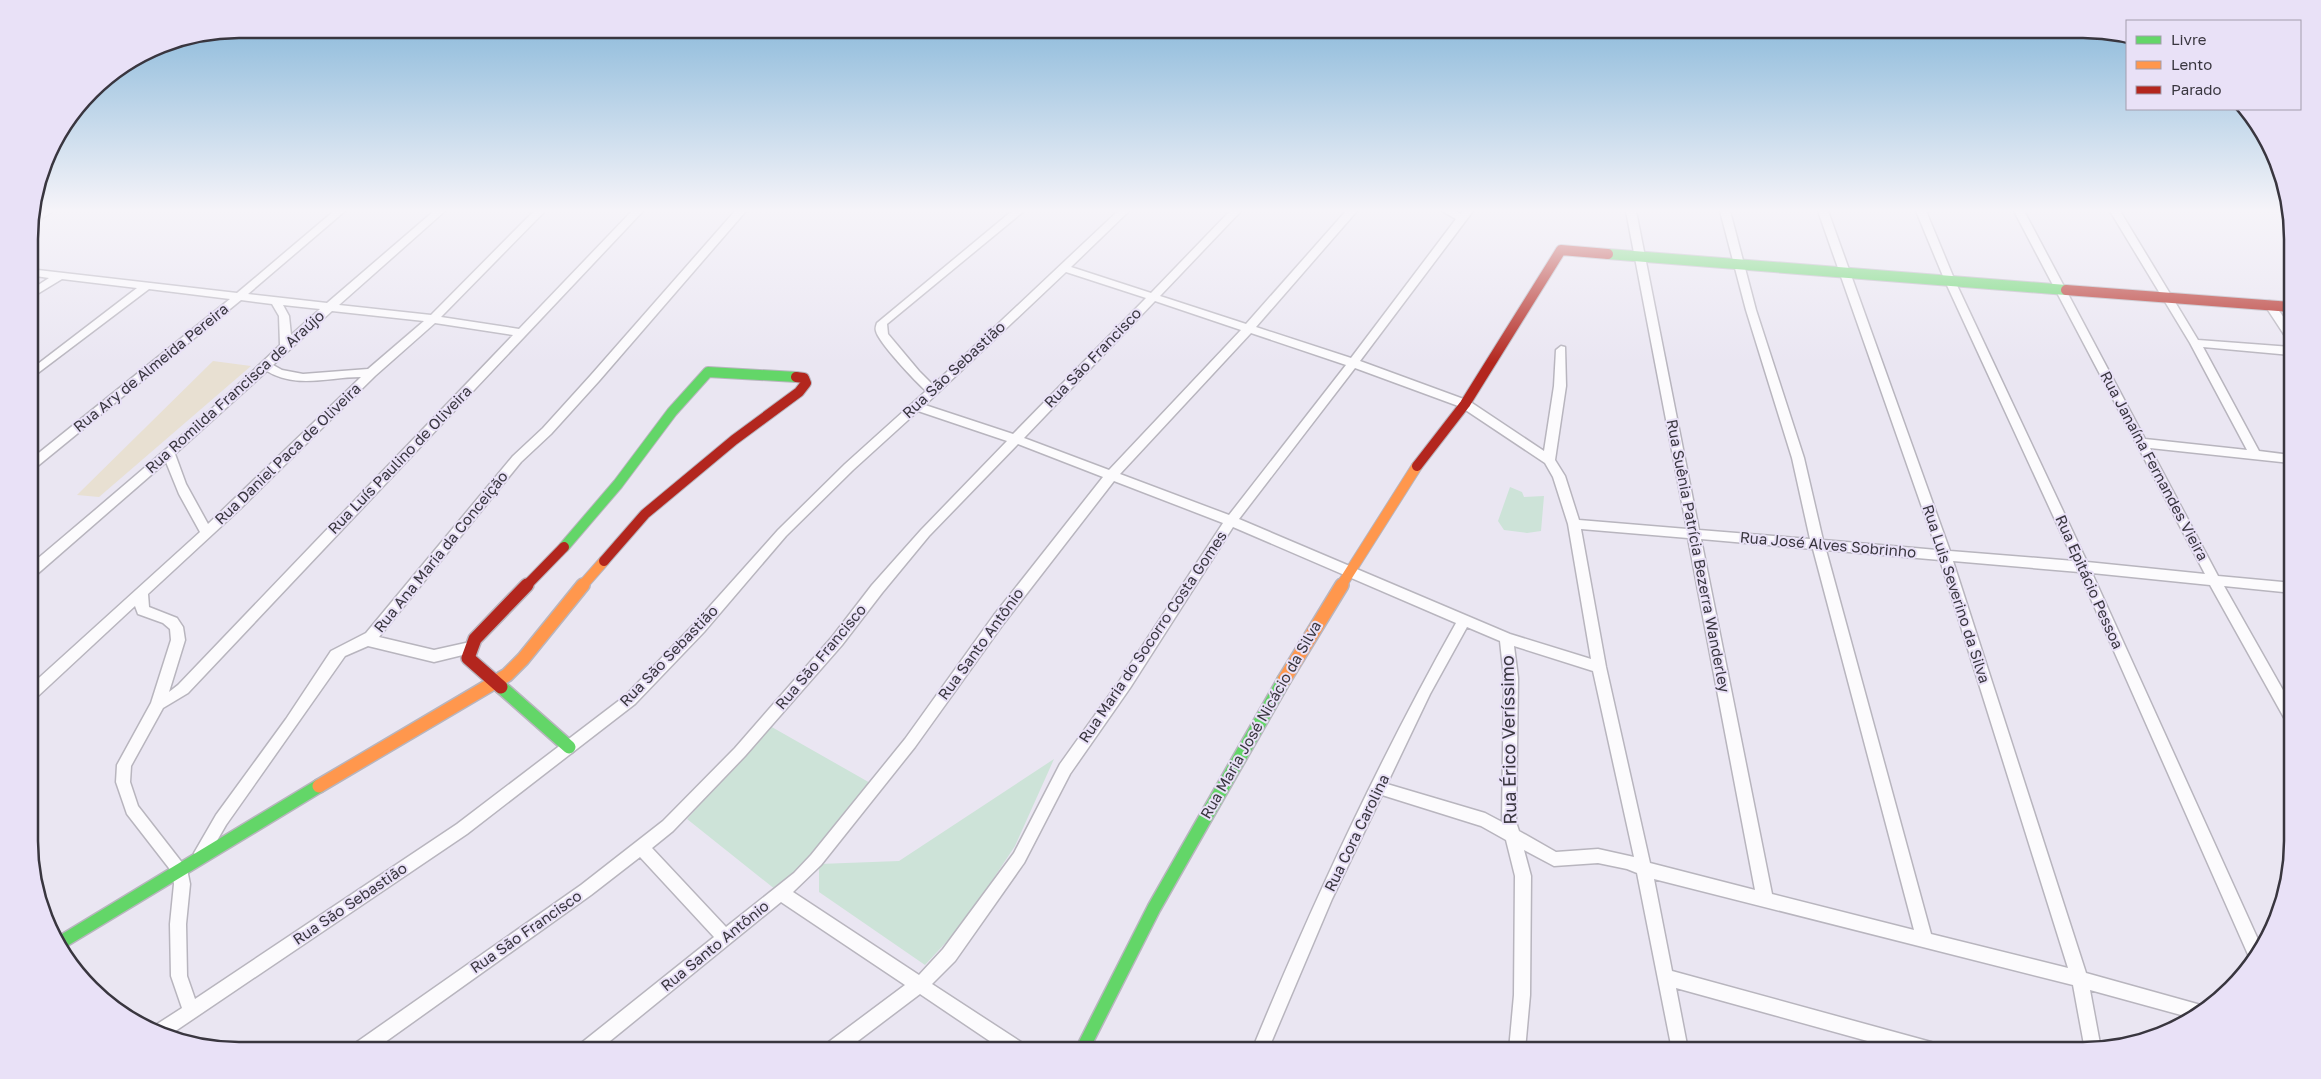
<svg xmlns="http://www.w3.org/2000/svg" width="2321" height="1079" viewBox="0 0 2321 1079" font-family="'Golos Text',sans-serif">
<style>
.green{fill:#cde3d8}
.sand{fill:#e8e0d2}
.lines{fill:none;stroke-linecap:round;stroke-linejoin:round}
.street-casing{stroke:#b8b5be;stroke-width:3}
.fast-far1-casing{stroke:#b8b5be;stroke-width:12}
.fast-casing{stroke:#b8b5be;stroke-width:16}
.slow-far1-casing{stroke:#b8b5be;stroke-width:12}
.slow-casing{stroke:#b8b5be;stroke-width:16}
.jam-far1-casing{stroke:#b8b5be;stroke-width:12}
.jam-casing{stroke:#b8b5be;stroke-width:16}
.street{fill:#fcfbfd;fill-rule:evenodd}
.fast-far1{stroke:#63d668;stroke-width:10}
.fast{stroke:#63d668;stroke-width:13}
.slow-far1{stroke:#ff974d;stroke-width:10}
.slow{stroke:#ff974d;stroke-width:13}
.jam-far1{stroke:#b3261e;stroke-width:10}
.jam{stroke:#b3261e;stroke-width:13}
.labels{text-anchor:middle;stroke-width:4;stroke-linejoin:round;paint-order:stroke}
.street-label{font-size:15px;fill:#39363f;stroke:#e9e1f7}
.near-street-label{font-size:18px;fill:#39363f;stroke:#e9e1f7}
.rim{fill:none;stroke:#39363f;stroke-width:2.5}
</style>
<rect width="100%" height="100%" fill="#eae6f2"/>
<!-- green -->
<path class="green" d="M1510,487L1522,492L1524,497L1544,496L1541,531L1527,533L1504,530L1498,521Z
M770,726L872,784L812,857L776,890L687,819Z
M1054,759L1015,846L964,923L925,965L819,892V864L899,861Z"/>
<!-- sand -->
<path class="sand" d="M213,361L251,366L99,497L77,495Z"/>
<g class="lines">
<!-- street casing -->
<g class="street-casing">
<path id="street" d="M41,211H53L29,227L31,218Z
M334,211H345L248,294L327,303L434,211H445L339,305L431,315L534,211H545L441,317L519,329L632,211H643L188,693L163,708L131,766L130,782L138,806L187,869L190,884L186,924L187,976L195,999L457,824L625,696L694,624L778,530L845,464L926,391C916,382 878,342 876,331C875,328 876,326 877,323L1012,211H1024L887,324L888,334L919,371L933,385L1118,211H1129L1071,267L1151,293L1230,211H1241L1160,296L1246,324L1346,211H1357L1256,327L1351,358L1456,219L1442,211H1456L1461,214L1463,211H1473L1360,361L1469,401L1544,451L1554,386L1556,350L1561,346L1565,347L1566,386L1555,460L1565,476L1579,520L1687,529L1626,211H1636L1699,530L1810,539L1792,458L1746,310L1720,211H1730L1756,310L1804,458L1823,540L1937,550L1818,211H1828L1950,551L2074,561L1945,281L1916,211H1926L1955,281L2087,562L2205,574L2014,211H2024L2145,439L2247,450L2190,343L2110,211H2120L2198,340L2291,347V355L2203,347L2259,451L2291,455V463L2150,448L2218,576L2292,583V593L2224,586L2292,706V725L2287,723L2210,585L2092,573L2261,946L2252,959H2250L2079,572L1953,561L2086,973L2208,1007L2192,1018L2090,990L2101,1049L2085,1050L2073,985L1654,879L1672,971L1931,1042L1937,1044L1939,1050H1900L1676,988L1688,1050H1672L1637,873L1627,869L1598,863L1554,866L1524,850L1531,876L1530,995L1525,1050H1509L1514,995L1515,876L1506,840L1481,826L1382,795L1332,899L1268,1050H1252C1312,904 1379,760 1456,623L1233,527L1130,688L1070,774L1024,863L955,961L932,984L1024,1044L1026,1050H1003L920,994L846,1050H824L826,1044L905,985L781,902L599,1050H578L580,1044L714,937L640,857L591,895L374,1050H352L354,1044L581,885L663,821L735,748L832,637L872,585L921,530L1007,441L918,411L853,470L786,536L704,632L635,704L467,834L168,1036L150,1030L151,1028L182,1008L171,976L170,924L174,884L172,872L127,814L116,782L117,765L151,703L171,640L170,629L163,623L138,614L135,606L37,697L30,698V686L200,532L179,494L166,462L35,576L30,577V565C115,493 201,422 280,345L279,316L272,304L241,300L34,469L30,470V460L230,299L149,289L30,379V370L137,288L62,279L29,299V291L49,278L29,275V269L237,293ZM1066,272L1146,298L1013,434L925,405ZM1155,301L1241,330L1109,470L1024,438ZM283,305L320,309L291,335L289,316ZM332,311L424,321L368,369L303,374L282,370L273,365ZM435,323L513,335L178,685L169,692L185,640L183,627L177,618L149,607L148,594L240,509L375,376ZM1251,333L1346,365L1229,515L1120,474ZM1355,368L1461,407L1545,463L1553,477L1568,524L1591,659L1510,634L1239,519ZM267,371C296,389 329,377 361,377L208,524L186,484L175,454ZM1018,444L1103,477L994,615L905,739L811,855L794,873L726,927L652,848L673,831L745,756L842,645L882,593L929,536ZM1114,481L1223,523L1120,680L1060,764L1014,853L943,949L919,975L793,892L821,865L915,747L1004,623ZM1581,529L1688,538L1755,890L1650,863L1606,667ZM1701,539L1813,549L1914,930L1772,894ZM1826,550L1940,560L2068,968L1931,934ZM1467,627L1500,641L1504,678L1502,822L1485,813L1387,784L1430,694ZM1514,646L1593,671L1634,857L1598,849L1556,852L1519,831L1516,822L1518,678Z
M735,211H746L599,381L551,434L521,462L379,637L434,650L470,642L475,644L477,648L475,652L434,662L368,646L345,656L226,825L207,858L202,860L197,858L194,853L216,815L286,719L331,651L366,633L513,456L543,428L591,375Z
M2269,301L2273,302L2291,328V340L2287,339L2264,304Z"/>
</g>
<!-- fast-far1 casing -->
<g class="fast-far1-casing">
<path id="fast-far1" d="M1608,254L2066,290
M564,547L618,484L672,412L708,372L796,377"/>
</g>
<!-- fast casing -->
<g class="fast-casing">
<path id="fast" d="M501,687L569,747
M58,944L319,786
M1082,1050L1154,908L1284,680"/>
</g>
<!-- slow-far1 casing -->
<g class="slow-far1-casing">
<path id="slow-far1" d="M582,586L604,561
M1341,586L1417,466"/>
</g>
<!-- slow casing -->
<g class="slow-casing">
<path id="slow" d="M1284,680L1342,585
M319,786L507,675L523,659L583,585"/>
</g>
<!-- jam-far1 casing -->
<g class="jam-far1-casing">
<path id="jam-far1" d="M2066,290L2291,307
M1417,466L1465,404L1561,250L1608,254
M604,561L645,514L734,440L799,392L806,383L804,378L796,377
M526,586L564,547"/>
</g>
<!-- jam casing -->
<g class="jam-casing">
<path id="jam" d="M501,687L468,658L475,639L527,585"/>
</g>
<!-- street -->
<use href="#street" class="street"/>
<!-- fast-far1 -->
<use href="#fast-far1" class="fast-far1"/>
<!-- fast -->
<use href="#fast" class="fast"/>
<!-- slow-far1 -->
<use href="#slow-far1" class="slow-far1"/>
<!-- slow -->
<use href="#slow" class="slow"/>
<!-- jam-far1 -->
<use href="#jam-far1" class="jam-far1"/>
<!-- jam -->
<use href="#jam" class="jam"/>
</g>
<!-- sky -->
<linearGradient id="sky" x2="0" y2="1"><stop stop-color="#83b5d8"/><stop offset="0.58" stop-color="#f6f4f9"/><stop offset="1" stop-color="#f6f4f9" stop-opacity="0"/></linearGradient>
<rect width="2321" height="363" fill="url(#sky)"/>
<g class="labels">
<!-- street labels -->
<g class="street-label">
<text transform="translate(1093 358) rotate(-46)" y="5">Rua São Francisco</text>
<text transform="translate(151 368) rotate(-39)" y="5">Rua Ary de Almeida Pereira</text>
<text transform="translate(954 370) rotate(-43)" y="5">Rua São Sebastião</text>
<text transform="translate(235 392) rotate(-42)" y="5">Rua Romilda Francisca de Araújo</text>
<text transform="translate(288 454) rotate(-44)" y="5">Rua Daniel Paca de Oliveira</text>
<text transform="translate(400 460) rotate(-46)" y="5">Rua Luís Paulino de Oliveira</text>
<text transform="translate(2154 466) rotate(62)" y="5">Rua Janaína Fernandes Vieira</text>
<text transform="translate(1828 545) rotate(5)" y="5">Rua José Alves Sobrinho</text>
<text transform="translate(441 552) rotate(-51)" y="5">Rua Ana Maria da Conceição</text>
<text transform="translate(1698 556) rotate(79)" y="5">Rua Suênia Patrícia Bezerra Wanderley</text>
<text transform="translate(2089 582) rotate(66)" y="5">Rua Epitácio Pessoa</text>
<text transform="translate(1956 594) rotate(72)" y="5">Rua Luis Severino da Silva</text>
<text transform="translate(1153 637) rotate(-56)" y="5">Rua Maria do Socorro Costa Gomes</text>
<text transform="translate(981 644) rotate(-54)" y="5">Rua Santo Antônio</text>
<text transform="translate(669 656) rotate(-46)" y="5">Rua São Sebastião</text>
<text transform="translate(821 657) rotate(-50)" y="5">Rua São Francisco</text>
<text transform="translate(1261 720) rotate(-60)" y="5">Rua Maria José Nicácio da Silva</text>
<text transform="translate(1357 833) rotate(-64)" y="5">Rua Cora Carolina</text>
<text transform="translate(350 904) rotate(-34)" y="5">Rua São Sebastião</text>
<text transform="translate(526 932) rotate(-35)" y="5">Rua São Francisco</text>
<text transform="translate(715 946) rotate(-39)" y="5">Rua Santo Antônio</text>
</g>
<!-- near-street labels -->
<g class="near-street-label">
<text transform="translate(1509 740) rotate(-91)" y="6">Rua Érico Veríssimo</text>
</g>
</g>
<!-- crop -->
<path d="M0 0H2321V1079H0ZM239 38H2083A201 201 0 0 1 2284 239V841A201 201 0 0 1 2083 1042H239A201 201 0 0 1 38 841V239A201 201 0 0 1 239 38Z" fill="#e9e1f7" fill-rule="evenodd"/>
<path class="rim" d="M239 38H2083A201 201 0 0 1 2284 239V841A201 201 0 0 1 2083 1042H239A201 201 0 0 1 38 841V239A201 201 0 0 1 239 38Z"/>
<!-- legend -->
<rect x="2126" y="20" width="175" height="90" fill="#e9e1f7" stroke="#a39dad"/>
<rect x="2136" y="36" width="25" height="8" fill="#63d668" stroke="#a39dad"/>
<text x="2171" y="45" font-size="15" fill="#39363f">Livre</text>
<rect x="2136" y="61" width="25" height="8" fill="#ff974d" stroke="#a39dad"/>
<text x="2171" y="70" font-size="15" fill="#39363f">Lento</text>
<rect x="2136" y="86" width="25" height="8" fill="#b3261e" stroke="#a39dad"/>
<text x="2171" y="95" font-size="15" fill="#39363f">Parado</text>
</svg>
